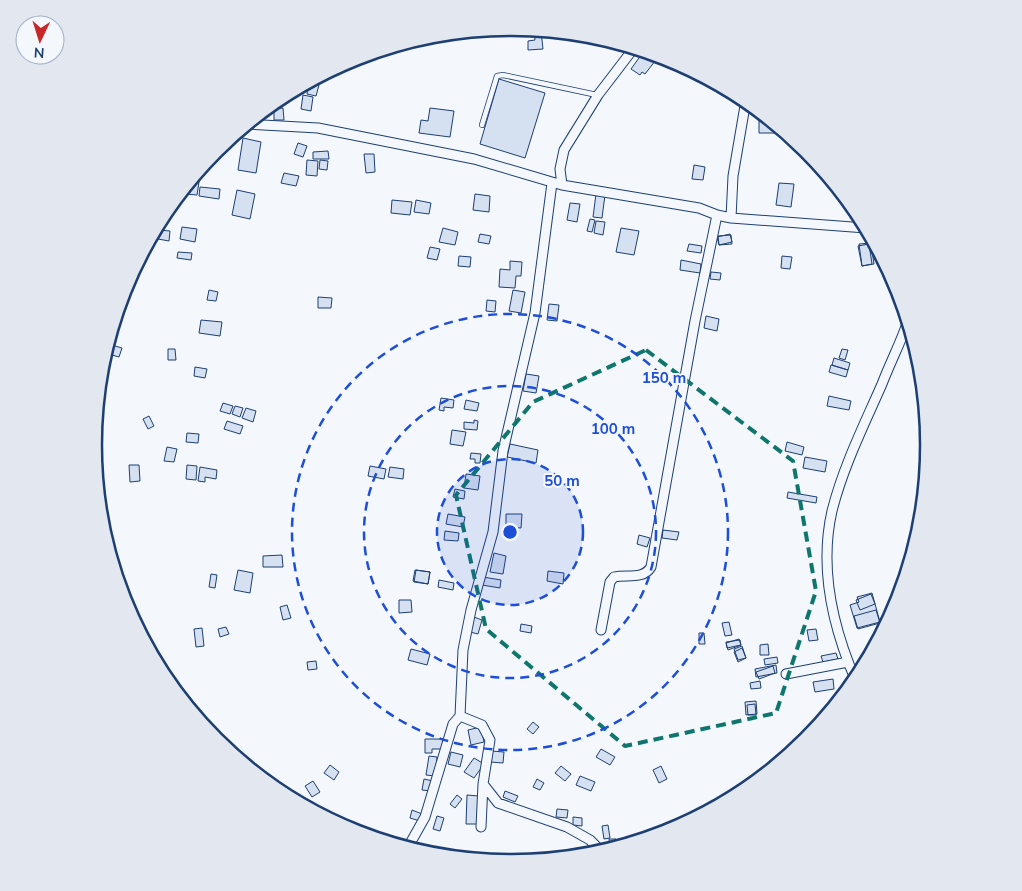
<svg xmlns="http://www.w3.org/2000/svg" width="1022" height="891" viewBox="0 0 1022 891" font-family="Mulish,sans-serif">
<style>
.building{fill:#d5e0f0;stroke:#1d3f73}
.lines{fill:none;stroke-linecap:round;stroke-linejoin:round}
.lane-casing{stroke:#1d3f73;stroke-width:6}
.street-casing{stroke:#1d3f73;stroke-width:11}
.lane{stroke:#f4f7fb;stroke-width:4.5}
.street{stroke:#f4f7fb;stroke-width:9}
.marked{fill:none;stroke:#0f766e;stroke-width:4;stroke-dasharray:10 6;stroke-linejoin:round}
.ring{fill:none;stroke:#1d4ed8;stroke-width:2.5;stroke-dasharray:9 6}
.rim{fill:none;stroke:#1d3f73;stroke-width:2.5}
.centre{fill:#1d4ed8;stroke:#f4f7fb;stroke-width:2.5}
.ring-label{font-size:15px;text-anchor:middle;font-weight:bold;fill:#1d4ed8;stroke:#f4f7fb;stroke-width:4;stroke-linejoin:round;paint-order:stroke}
</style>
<rect width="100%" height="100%" fill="#f4f7fb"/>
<!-- building -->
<path class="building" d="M534,31H541L543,49L528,50V41L535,40Z
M644,51L659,56L645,74L642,72L640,75L631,69Z
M499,79L545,93L525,158L480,144Z
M309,82L319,85L316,96L307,94Z
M303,95L313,97L311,111L301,109Z
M283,108L284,120H274V109Z
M430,108L454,111L450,137L419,133L421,120L428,121Z
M759,116H765L776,125V133H759Z
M243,138L261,142L256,173L238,170Z
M298,143L307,146L303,157L294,154Z
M328,151L329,159H313V152Z
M364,154H374L375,172L366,173Z
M307,160L318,161L317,176L306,175Z
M320,160L328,161L327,170L319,169Z
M694,165L705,167L703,180L692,179Z
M201,169L197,195L186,194L188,183Z
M284,173L299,176L296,186L281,183Z
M779,183L794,184L791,207L776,205Z
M200,187L220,189L219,199L199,196Z
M237,190L255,194L250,219L232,215Z
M475,194L490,196L489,212L473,210Z
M596,194L605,195L602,218L593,217Z
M392,200L412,202L410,215L391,213Z
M416,200L431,203L429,214L414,212Z
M570,203L580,204L577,222L567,220Z
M590,219L595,220L592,232L587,231Z
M596,221L605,222L603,235L594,233Z
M182,227L197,229L195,242L180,239Z
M443,228L458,232L455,245L439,242Z
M621,228L639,231L634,255L616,252Z
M159,230L170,231L169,241L158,239Z
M480,234L491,236L489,244L478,242Z
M730,234L732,242L719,245L717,237Z
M731,235L732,244L719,245L718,236Z
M871,243L874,264L862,266L859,244Z
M689,244L702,246L701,253L687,251Z
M869,244L872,264L862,266L858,246Z
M430,247L440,249L437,260L427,258Z
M178,252L192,253L191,260L177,258Z
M459,256L471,257L470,267L458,266Z
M782,256L792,257L790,269L781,268Z
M681,260L701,264L700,273L680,270Z
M510,261L522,262L521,276H516L515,288L499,287L500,269L510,270Z
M711,272L721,273L720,280L710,279Z
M130,276L135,278L132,292L124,290Z
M209,290L218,292L216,301L207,300Z
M513,290L525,292L521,313L509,311Z
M318,297L332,298L331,308H318Z
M487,300L496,301L495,312L486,311Z
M549,304L559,305L557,321L547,320Z
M706,316L719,319L717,331L704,328Z
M201,320L222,322L220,336L199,333Z
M108,344L122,348L119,357L105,353Z
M168,349H175L176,360H168Z
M842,349L848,350L845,360L839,358Z
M834,358L850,363L848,370L832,365Z
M831,365L848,370L846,377L829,372Z
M195,367L207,369L205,378L194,376Z
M526,374L539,376L536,393L523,391Z
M829,396L851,401L849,410L827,406Z
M441,398L454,400L453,408L444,407V411L439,410Z
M466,400L479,403L477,411L464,409Z
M223,403L233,406L230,414L220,411Z
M235,406L243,408L240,417L232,414Z
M246,408L256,411L253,422L242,418Z
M149,416L154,426L148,429L143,419Z
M474,420L478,421L477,430L464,429V422L474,423Z
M227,421L243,426L240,434L224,429Z
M452,430L466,432L463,446L450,444Z
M187,433L199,434L198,443L186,442Z
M787,442L804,447L802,455L785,451Z
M510,444L538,450L536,463L507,457Z
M167,447L177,449L174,462L164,461Z
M471,453L481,454L480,463H475V459H470Z
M805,457L827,461L825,472L803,468Z
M129,465H139L140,481L130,482Z
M187,465L197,466L196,480L186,479Z
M370,466L386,469L384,479L368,476Z
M200,467L217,470L216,479L205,477V482L198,481Z
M390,467L404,469L403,479L388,477Z
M466,474L480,476L478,490L464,488Z
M455,489L465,491L464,499L453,497Z
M788,492L817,497L816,503L787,498Z
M924,497L922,516H920L918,498Z
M919,498H924L922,516H920Z
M448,514L465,517L463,527L446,524Z
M506,514H522L521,528L506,527Z
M663,530L679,532L677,540L662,538Z
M445,531L459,533L458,541L444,540Z
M639,535L650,538L647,547L637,544Z
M494,553L506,556L503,574L490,572Z
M282,555L283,567H263V556Z
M238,570L253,573L250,593L234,590Z
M415,570L430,572L428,584L413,581Z
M416,570L430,572L428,584L414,582Z
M548,571L564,573L563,584L547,581Z
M211,574L217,575L215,588L209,587Z
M483,577L501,580L500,588L482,585Z
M439,580L454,583L453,590L438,587Z
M872,593L880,622L857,628L850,605L859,602L857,597Z
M871,594L875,604L860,610L856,600Z
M399,600H411L412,612L399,613Z
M287,605L291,618L283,620L280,607Z
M876,610L880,623L858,629L854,616Z
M474,617L482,620L478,634L470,632Z
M729,622L732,635L725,636L722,623Z
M521,624L532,626L531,633L520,631Z
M226,627L229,634L220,637L218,629Z
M202,628L204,646L196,647L194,629Z
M816,629L818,640L809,641L807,630Z
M699,633H704L705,644H699Z
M739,639L741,645L728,650L726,643Z
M740,640L741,645L727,648L726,642Z
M768,644L769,655H760V645Z
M742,646L746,658L738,660L734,649Z
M742,648L746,658L738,662L734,652Z
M411,649L430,654L427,665L408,660Z
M836,653L838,659L823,662L821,656Z
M777,657L778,663L765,665L764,659Z
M316,661L317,669L308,670L307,662Z
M776,665L777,673L756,677L755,669Z
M773,666L775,673L759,679L756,672Z
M833,679L834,689L815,692L813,682Z
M760,681L761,688L751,689L750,683Z
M756,701L757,714L746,715L745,702Z
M755,704L756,715H748L747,705Z
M533,722L539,727L533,734L527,729Z
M481,727L484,742L471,745L468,730Z
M425,739H443L444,749H432V753H425Z
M601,749L615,757L610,765L596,757Z
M491,751L504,752L503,763L490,762Z
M451,752L463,755L460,767L448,764Z
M429,756L437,757L435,776L426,775Z
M474,758L484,764L474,778L464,772Z
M330,765L339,772L334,780L324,773Z
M561,766L571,774L565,781L555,773Z
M661,766L667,779L659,783L653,770Z
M580,776L595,782L591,791L576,785Z
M424,779L433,781L431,791L422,790Z
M537,779L544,783L540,790L533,787Z
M313,781L320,792L312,797L305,786Z
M505,791L518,796L515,802L503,797Z
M457,795L462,799L455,808L450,804Z
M467,795L479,796L477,824H466Z
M557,809L568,810L567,818L556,817Z
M412,810L422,814L420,821L410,818Z
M437,816L444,818L440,831L433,829Z
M573,817L582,818V826L573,825Z
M608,825L610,838L604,839L602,826Z
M609,839H616L617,848L610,850Z"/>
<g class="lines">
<!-- lane casing -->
<g class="lane-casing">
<path id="lane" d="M482,125L497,76L503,75L597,95"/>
</g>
<!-- street casing -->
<g class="street-casing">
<path id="street" d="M247,124L318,128L474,159L562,185L699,208L717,215L731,218L866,228
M562,185L560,169L564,150L598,95L634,48
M731,218L733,176L746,100
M601,630L610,582L614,577C627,574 643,580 651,567L695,321L717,215
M786,674L848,662
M856,681C833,628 819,568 832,511C843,467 864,425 882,384C890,363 901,342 908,321
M483,784L498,803L567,827L590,840L602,852
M481,827L483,784L490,740L482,725L460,716L463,650L471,610L493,532L503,451L535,313L552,183
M407,849L425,817L453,724L460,716"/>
</g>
<!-- lane -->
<use href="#lane" class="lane"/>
<!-- street -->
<use href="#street" class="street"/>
</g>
<!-- marked area -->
<path class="marked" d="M646,350L793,461L816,591L776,713L625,746L486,629L456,495L533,402Z"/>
<!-- distance rings -->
<circle cx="510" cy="532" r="73" fill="#1d4ed8" fill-opacity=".12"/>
<g class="ring">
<circle cx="510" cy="532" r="73"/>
<circle cx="510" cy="532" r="146"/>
<circle cx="510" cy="532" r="218"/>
</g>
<!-- crop -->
<path d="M0 0H1022V891H0ZM102 445a409 409 0 1 1 818 0a409 409 0 1 1-818 0Z" fill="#e3e8f0" fill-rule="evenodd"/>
<path class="rim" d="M102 445a409 409 0 1 1 818 0a409 409 0 1 1-818 0Z"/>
<circle cx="510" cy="532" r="8" class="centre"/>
<g class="ring-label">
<text x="664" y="383">150 m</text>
<text x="613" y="434">100 m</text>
<text x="562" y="486">50 m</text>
</g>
<!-- north arrow -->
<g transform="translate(40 40) rotate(184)"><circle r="24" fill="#f4f7fb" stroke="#9eadc5"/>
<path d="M0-4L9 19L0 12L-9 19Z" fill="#c62828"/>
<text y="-8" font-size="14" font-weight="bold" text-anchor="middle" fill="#1d3f73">N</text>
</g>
</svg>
